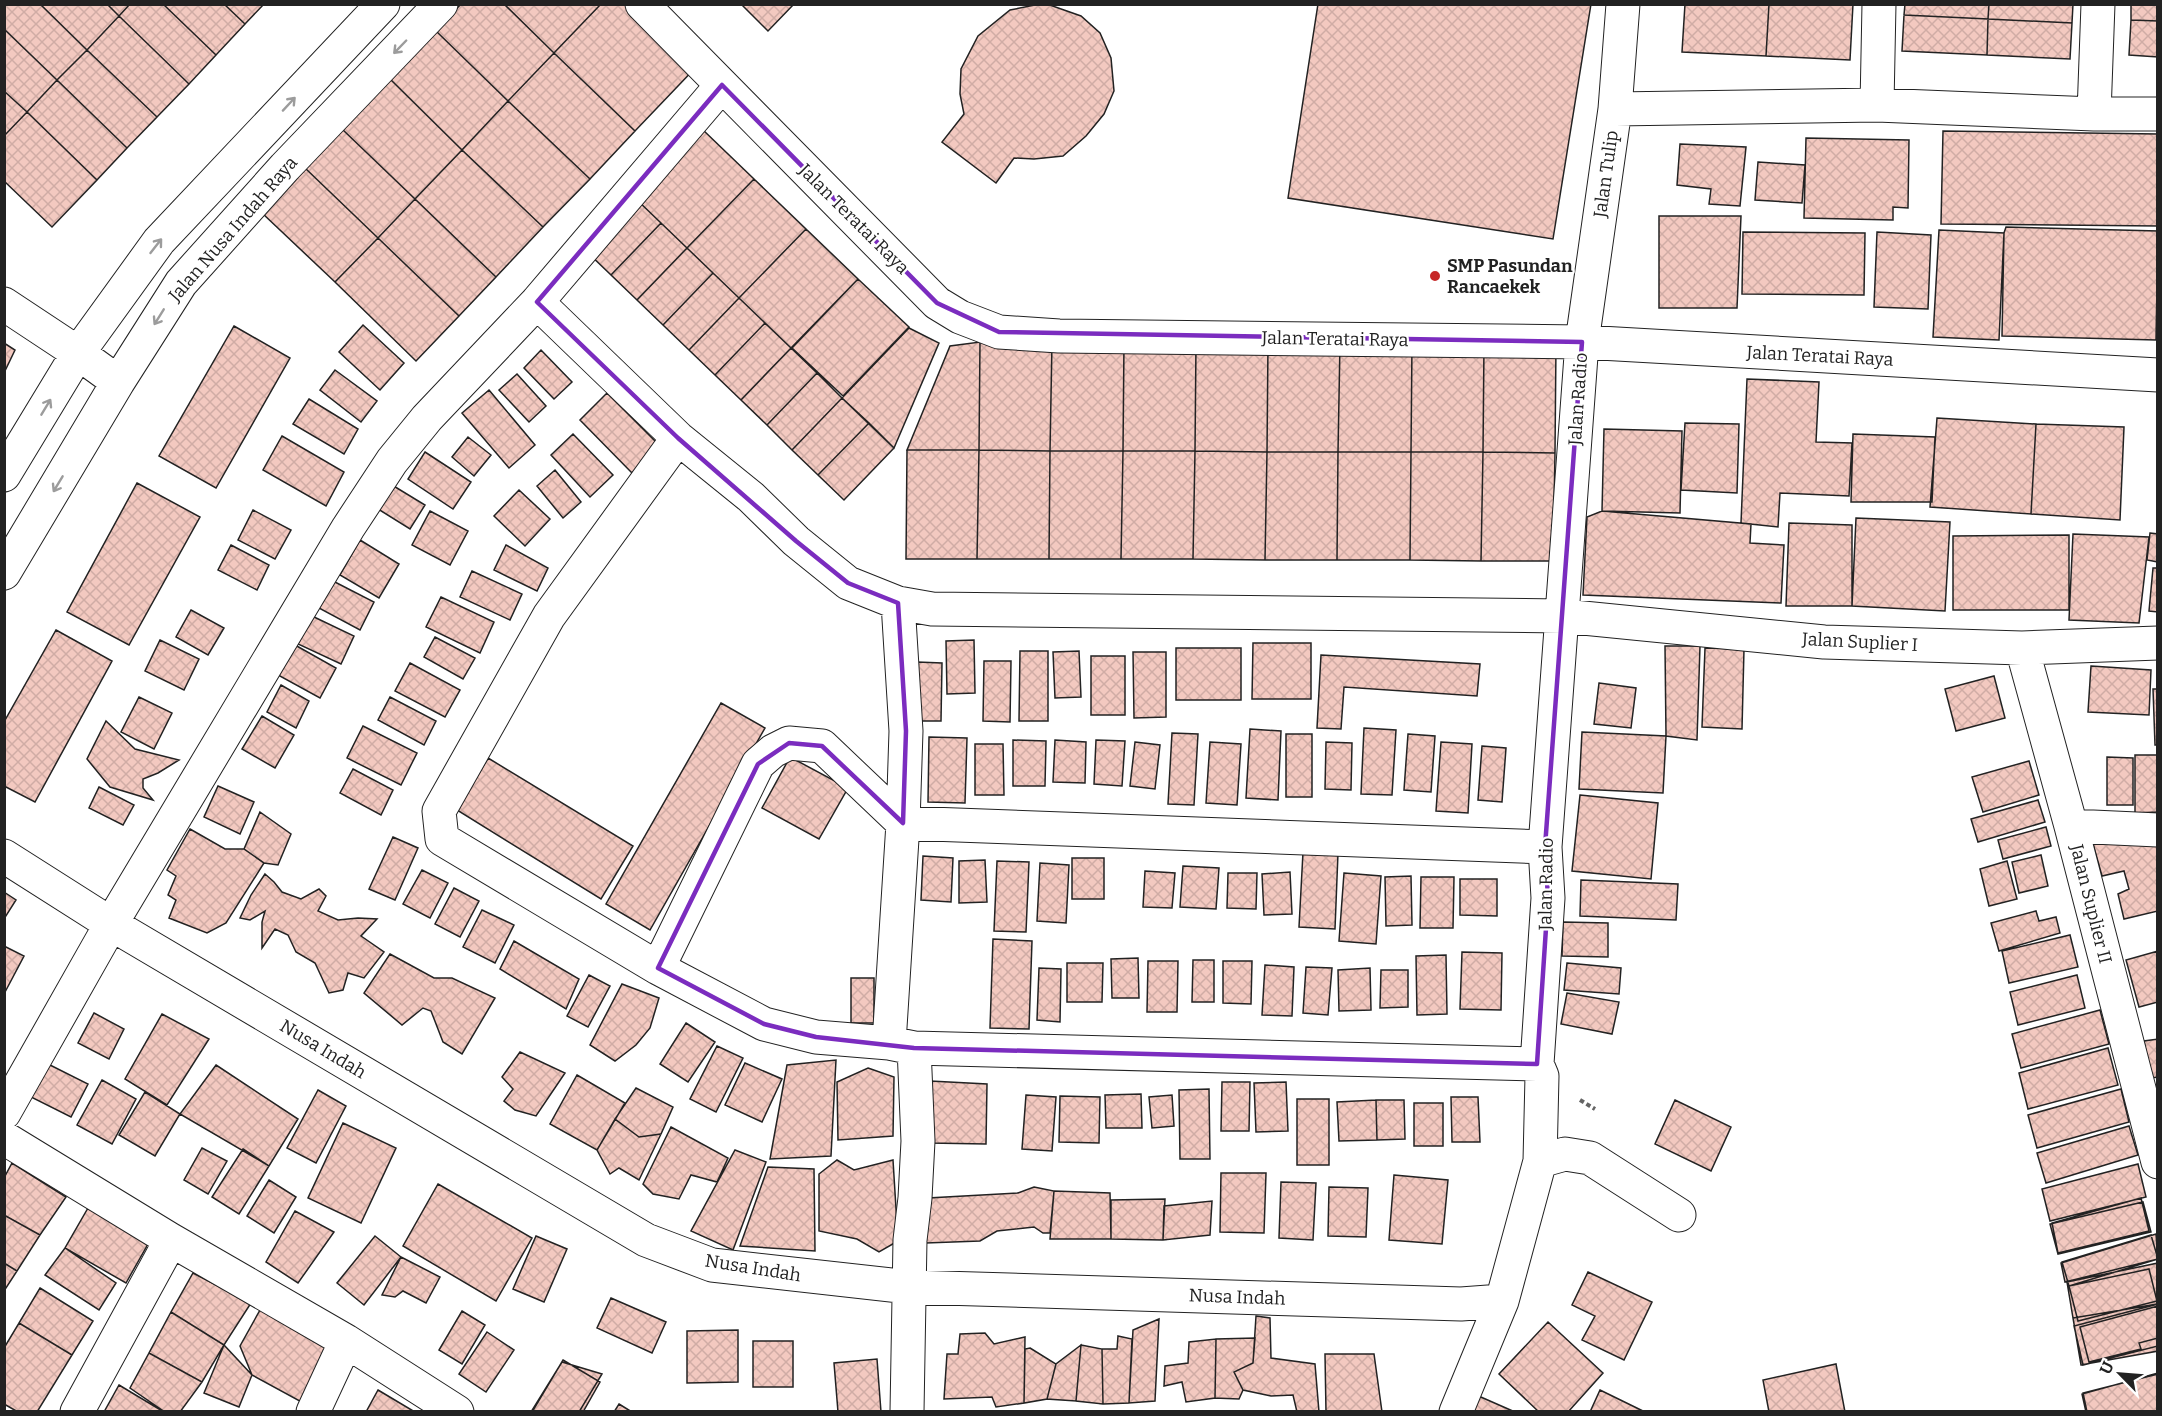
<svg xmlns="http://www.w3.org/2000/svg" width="2162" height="1416" viewBox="0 0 2162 1416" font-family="Bitter,serif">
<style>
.building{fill:url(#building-cross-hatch);stroke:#222;stroke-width:1.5}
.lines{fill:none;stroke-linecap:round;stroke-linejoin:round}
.minor-casing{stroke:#222;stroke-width:35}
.path{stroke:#646464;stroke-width:4;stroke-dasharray:4.5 3;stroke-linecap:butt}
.minor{stroke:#fff;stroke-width:33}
.oneway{stroke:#9c9c9c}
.marked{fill:none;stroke:#7b2cbf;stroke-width:4.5;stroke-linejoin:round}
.poi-dot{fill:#c62828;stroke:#fff;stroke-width:2}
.labels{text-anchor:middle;stroke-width:4.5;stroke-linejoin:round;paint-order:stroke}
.street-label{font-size:18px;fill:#222;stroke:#fff}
.poi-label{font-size:18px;font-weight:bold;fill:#222;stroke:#fff;text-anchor:start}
</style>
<defs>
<pattern id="building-cross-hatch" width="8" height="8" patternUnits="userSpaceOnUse" patternTransform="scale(1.5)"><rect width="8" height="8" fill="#f3c9c0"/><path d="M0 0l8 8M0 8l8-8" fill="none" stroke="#d0aca5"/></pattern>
</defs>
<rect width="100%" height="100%" fill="#fff"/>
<!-- building -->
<path class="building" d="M4,4H40L87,50L57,80L4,29Z
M40,4H107L119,16L87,50Z
M107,4H130L119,16Z
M130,4H163L216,55L189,84L119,16Z
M163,4H224L245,24L216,55Z
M224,4H264L245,24Z
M461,4H504L554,53L508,101L436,31Z
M504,4H601L554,53Z
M601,4H638L699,64L635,131L554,53Z
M741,4H794L768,31Z
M1040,4H1047L1081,16L1100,33L1111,58L1114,91L1104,114L1086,136L1063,156L1034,159L1014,158L996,183L942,142L964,114L960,94L961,69L978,36L1010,10Z
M1318,4H1591L1553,239L1288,198Z
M1685,4H1769L1766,56L1682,52Z
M1769,4H1853L1850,60L1766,56Z
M1905,4H1989L1988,19L1904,15Z
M1989,4H2073L2072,23L1988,19Z
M2131,4H2158V21L2131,20Z
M1904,15L1988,19L1987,55L1902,51Z
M119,16L189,84L157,117L87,50Z
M1988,19L2072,23L2070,59L1987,55Z
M2131,20L2158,21V57L2129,55Z
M4,29L57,80L27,112L4,91Z
M436,31L508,101L462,150L390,79Z
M87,50L157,117L127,148L57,80Z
M554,53L635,131L590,179L508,101Z
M390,79L462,150L415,199L342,129Z
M57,80L127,148L97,180L27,112Z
M4,91L27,112L4,136Z
M508,101L590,179L543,227L462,150Z
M27,112L97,180L52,227L4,181V136Z
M342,129L415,199L378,238L305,168Z
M702,129L754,179L687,248L635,198Z
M1943,131L2158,134V226L1941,224Z
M1806,138L1909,140L1908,208L1893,207V220L1804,218Z
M1680,144L1746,147L1740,206L1709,204L1711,189L1677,185Z
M462,150L543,227L496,277L415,199Z
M1758,162L1805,165L1802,203L1755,200Z
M305,168L378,238L335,282L262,213Z
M754,179L806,229L739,298L687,248Z
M635,198L661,223L611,275L585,250Z
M415,199L496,277L459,316L378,238Z
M1659,216H1741L1737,308H1659Z
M661,223L687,248L637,300L611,275Z
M2006,227L2158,231L2156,340L2002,336L2004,233Z
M806,229L858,279L791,348L739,298Z
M1939,230L2004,233L1999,340L1933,337Z
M1743,232L1865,233L1864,295L1742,294Z
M1877,232L1931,235L1928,309L1874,307Z
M378,238L459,316L416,361L335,282Z
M687,248L713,273L663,325L637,300Z
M713,273L739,298L689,350L663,325Z
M858,279L909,327L843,396L792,348Z
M739,298L765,323L715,375L689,350Z
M765,323L791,348L741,400L715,375Z
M363,325L404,363L380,390L339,352Z
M234,326L290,358L216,488L159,456Z
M909,328L939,343L894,448L842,398Z
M980,342L979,450H907L950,346Z
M980,342H1052L1050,451L979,450Z
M1052,342H1124L1123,451H1050Z
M1124,342L1196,343L1195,451H1123Z
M4,343L15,350L4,373Z
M1196,343H1268L1267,452L1195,451Z
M1268,343H1340L1338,452H1267Z
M1340,343H1412L1411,452H1338Z
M1412,343L1484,344L1483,452H1411Z
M1484,344H1556L1555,453L1483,452Z
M791,348L817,373L767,425L741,400Z
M541,350L572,382L554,399L524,368Z
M335,370L377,401L361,422L320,390Z
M817,373L842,398L792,450L767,425Z
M517,374L546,406L529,422L499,390Z
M1747,379L1819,382L1816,442L1852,443L1849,496L1780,493L1778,527L1741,523Z
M489,390L535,445L509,468L462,413Z
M607,393L660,446L632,473L580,420Z
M842,398L869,423L818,475L792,450Z
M309,399L358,429L344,454L293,424Z
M1937,418L2036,424L2031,514L1930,507Z
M869,423L894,448L844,500L818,475Z
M1685,423L1739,424L1737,493L1681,490Z
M2036,424L2124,427L2120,520L2031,514Z
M1604,429L1682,431L1680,513L1602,511Z
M573,434L613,475L590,497L551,455Z
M1853,434L1935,437L1932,502H1851Z
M282,436L344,472L326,506L263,470Z
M468,437L491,455L474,476L452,457Z
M907,450H979L977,559H906Z
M979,450L1050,451L1049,559H977Z
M1050,451H1123L1121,559H1049Z
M1123,451H1195L1193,559H1121Z
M1195,451L1267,452L1265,560L1193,559Z
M425,452L471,482L453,509L408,479Z
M1267,452H1338L1337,560H1265Z
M1338,452H1411L1410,560H1337Z
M1411,452H1483L1481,561L1410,560Z
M1483,452L1555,453L1553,561H1481Z
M555,470L581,502L563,518L537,486Z
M137,483L200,517L129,645L67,612Z
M392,485L425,505L410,529L378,509Z
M519,490L550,519L525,546L494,516Z
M253,510L291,530L275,559L238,540Z
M430,511L468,531L450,565L412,545Z
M1602,511L1751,524L1750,543L1784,545L1781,603L1583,595L1587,517Z
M1856,518L1950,522L1945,611L1852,606Z
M1789,523L1852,525V606H1786Z
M2150,533L2158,534V562L2147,560Z
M2073,534L2149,537L2139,623L2069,620Z
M2069,535V610H1953V536Z
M360,540L399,564L379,598L340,575Z
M231,545L269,565L257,590L218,570Z
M506,545L548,568L537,591L494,570Z
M2153,568H2158V612L2149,611Z
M472,571L522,594L510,620L460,597Z
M331,580L374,602L360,630L317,607Z
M441,597L494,622L480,653L426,627Z
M191,610L224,628L208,655L176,637Z
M312,616L354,636L341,664L298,644Z
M56,630L112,661L35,802L4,786V722Z
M435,637L475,658L463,679L424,657Z
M160,640L199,659L184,690L145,671Z
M974,640L975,693L947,694L946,641Z
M1253,643H1311V699H1252Z
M295,645L336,668L320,698L278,675Z
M1665,646H1700L1697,740L1666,736Z
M1176,648H1241V700H1176Z
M1705,648L1744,649L1742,729L1702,727Z
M1020,651H1048V721H1019Z
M1079,651L1081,697L1055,698L1053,652Z
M1133,652H1166V717L1134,718Z
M1321,655L1480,664L1477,696L1344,687L1341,729L1317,728Z
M1091,656H1125V715H1091Z
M984,661H1011L1010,722L983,721Z
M917,662L942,663L941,721H916Z
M410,663L460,690L445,717L395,691Z
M2091,666L2151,670L2149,715L2088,712Z
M1994,676L2005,718L1956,731L1945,689Z
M1599,683L1636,688L1631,728L1594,724Z
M281,685L309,701L296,728L267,712Z
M2153,689H2158V745H2155Z
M139,697L172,713L154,749L121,732Z
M390,697L436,721L424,745L378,720Z
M721,703L765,728L650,930L606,904Z
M262,716L294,735L275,768L242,749Z
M106,721L135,749L179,760L158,773L143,779V788L153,800L110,787L87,759Z
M363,726L417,753L401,785L347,758Z
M1364,728L1396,730L1392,795L1361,794Z
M1250,729L1281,731L1278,800L1246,798Z
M1582,732L1666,736L1663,793L1579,789Z
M1172,733L1198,734L1194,805L1168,804Z
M1286,734H1312V797H1286Z
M1408,734L1435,736L1431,792L1404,790Z
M929,737L967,738L965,803L928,802Z
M1013,740L1046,741L1045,786H1013Z
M1055,740L1086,742L1085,783L1053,782Z
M1096,740L1125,741L1122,786L1094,784Z
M1135,742L1160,745L1155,789L1130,786Z
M1210,742L1241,744L1237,805L1206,803Z
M1326,742L1352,743L1351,790L1325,789Z
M1441,742L1472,744L1468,813L1436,811Z
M975,744H1003L1004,795H975Z
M1482,746L1506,748L1502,802L1478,800Z
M2135,755H2158V812L2135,813Z
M790,757L848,788L819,839L762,808Z
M2107,757L2133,758V805H2107Z
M488,758L633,846L601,899L457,810Z
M2029,761L2039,795L1983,812L1972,777Z
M353,769L393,790L381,815L340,793Z
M218,786L254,802L240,834L204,817Z
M99,787L134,805L123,825L89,808Z
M1580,795L1658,803L1651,879L1572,871Z
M2038,800L2045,822L1978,842L1971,819Z
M260,812L291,834L278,865L264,863L244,849Z
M2046,827L2051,846L2003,859L1998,840Z
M190,829L225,849H244L264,863L226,923L207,933L169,918L176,900L168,895L176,876L167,870Z
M2090,833L2158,838V911L2124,919L2118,894L2129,889L2124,871L2102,876Z
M393,837L418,848L395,900L369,889Z
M1303,852L1338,853L1335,929L1299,927Z
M2041,855L2048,886L2019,893L2012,862Z
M923,856L953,858L951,902L921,900Z
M1072,858H1104V899H1072Z
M985,860L987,902L959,903V861Z
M997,861L1029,862L1026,932L994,931Z
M2007,861L2017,899L1989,906L1980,869Z
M1040,863L1069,865L1066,923L1037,921Z
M1183,866L1219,868L1216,909L1180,907Z
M422,870L448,883L430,918L403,904Z
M1145,871L1175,873L1172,908L1143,907Z
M1290,872L1292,914L1264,915L1262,874Z
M1228,873H1257L1256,909L1227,908Z
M1344,873L1381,876L1376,944L1339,941Z
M265,874L274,882L282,892L301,899L319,889L326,896L318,911L338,920L358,918L377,919L361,936L384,952L364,978L348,973L343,990L329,993L315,963L296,952L288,935L275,929L262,948V922L265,911L250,920L240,918L251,895Z
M1411,876L1412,925L1386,926L1385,877Z
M1421,877H1454L1453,928H1420Z
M1460,879H1497V916L1460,915Z
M1581,880L1678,884L1676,920L1580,916Z
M454,888L479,901L460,937L435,924Z
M4,892L16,900L4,919Z
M482,910L514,925L495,963L463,947Z
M2036,911L2039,921L2056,917L2060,933L1999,951L1991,923Z
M1563,922L1608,923V957L1562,956Z
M2070,935L2078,967L2009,983L2002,951Z
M993,939L1032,941L1029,1029L990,1028Z
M514,941L579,979L566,1009L500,969Z
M4,946L24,956L4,994Z
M2158,951V1002L2139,1007L2126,960Z
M1462,952L1502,953L1501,1010L1460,1009Z
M390,954L434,978H452L495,998L462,1054L443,1042L431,1011L423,1008L402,1025L364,993Z
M1446,955L1447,1014L1417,1015L1416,956Z
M1138,958L1139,998H1112L1111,959Z
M1193,960H1214V1002H1192Z
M1148,961H1178L1177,1012H1147Z
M1223,961H1252L1251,1004L1223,1003Z
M1067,963H1103L1102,1002H1067Z
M1567,963L1621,968L1619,994L1564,990Z
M1265,965L1294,967L1292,1016L1262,1015Z
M1306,967L1332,968L1328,1015L1303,1013Z
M1039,968L1061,969L1060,1022L1037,1020Z
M1370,968L1371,1010L1339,1011L1338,970Z
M1381,970H1408V1007L1380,1008Z
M589,975L610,986L588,1027L567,1016Z
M2077,975L2085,1008L2018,1025L2010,992Z
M851,978H874V1023H851Z
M622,984L659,998L650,1028L636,1045L615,1061L590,1045Z
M1567,993L1619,1002L1612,1034L1561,1024Z
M2100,1010L2109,1044L2021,1068L2012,1034Z
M94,1013L124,1029L109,1059L78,1043Z
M162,1014L209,1039L167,1105L125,1079Z
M686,1023L715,1042L688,1082L660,1064Z
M2158,1039V1077L2151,1078L2144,1041Z
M717,1046L743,1058L716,1112L690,1099Z
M2108,1048L2118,1085L2028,1109L2019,1073Z
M520,1052L565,1073L536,1116L515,1110L504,1101L513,1089L502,1077Z
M836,1060L831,1156L770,1159L787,1065Z
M46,1063L88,1084L71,1117L29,1096Z
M745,1063L782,1079L762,1122L725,1105Z
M216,1065L298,1119L269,1166L180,1114Z
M868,1068L894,1077L893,1136L838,1140L837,1082Z
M577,1075L625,1103L597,1150L550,1124Z
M102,1080L136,1099L112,1144L77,1125Z
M930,1081L987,1084L986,1144L929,1143Z
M1222,1082H1250L1249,1131H1221Z
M1286,1082L1288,1131L1256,1132L1254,1083Z
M636,1088L673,1107L661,1134L639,1137L615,1119Z
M1209,1089L1210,1159H1180L1179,1090Z
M2121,1089L2129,1122L2037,1148L2028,1115Z
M318,1090L346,1106L316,1163L287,1148Z
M145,1092L180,1114L155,1156L119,1135Z
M1141,1094L1142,1128H1106L1105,1095Z
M1026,1095L1056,1097L1052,1151L1022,1149Z
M1172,1095L1174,1126L1152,1128L1149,1097Z
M1060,1096L1100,1097L1099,1143L1059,1142Z
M1451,1097H1478L1480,1142H1452Z
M1297,1099H1329V1165H1297Z
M1376,1100L1377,1140L1339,1141L1337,1102Z
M1376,1100H1404L1405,1139L1377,1140Z
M1675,1100L1731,1127L1711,1171L1655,1144Z
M1414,1103H1443V1146H1414Z
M615,1119L639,1137L661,1134L639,1180L619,1168L610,1174L597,1150Z
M343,1123L396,1148L361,1223L308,1198Z
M2129,1126L2138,1155L2046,1183L2037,1153Z
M671,1127L728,1158L717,1182L691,1175L679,1199L653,1194L643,1184Z
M202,1148L227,1161L208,1194L184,1180Z
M243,1149L269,1166L239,1214L212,1197Z
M735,1150L766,1162L733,1250L691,1231Z
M837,1160L854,1170L893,1160L898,1241L879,1252L857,1239L819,1231V1174Z
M12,1163L66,1197L40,1235L4,1215V1178Z
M2138,1164L2146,1197L2050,1221L2042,1189Z
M768,1167L814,1169L815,1251L740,1246Z
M1221,1173H1266L1264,1233L1220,1232Z
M1394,1175L1448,1180L1442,1244L1389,1240Z
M269,1180L296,1197L274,1233L247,1216Z
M1281,1182L1316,1183L1313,1240L1279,1238Z
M438,1184L532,1238L496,1301L403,1246Z
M1034,1187L1054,1191L1050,1233H1043L1034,1227L997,1231L980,1241L926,1243L928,1198L1018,1193Z
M1329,1187L1368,1188L1366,1237L1328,1236Z
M1054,1191L1110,1193L1111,1239H1050Z
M2141,1198L2149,1231L2058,1253L2052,1223Z
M1165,1199L1163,1240L1111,1239V1200Z
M1212,1201L1210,1235L1163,1240L1164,1206Z
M2143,1202L2151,1232L2058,1254L2050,1224Z
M88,1208L148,1244L126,1283L65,1248Z
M295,1211L334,1232L298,1283L266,1262Z
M4,1215L40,1235L17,1271L4,1263Z
M2156,1234L2158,1259L2065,1282L2061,1263Z
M2151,1235L2158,1259L2069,1286L2062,1262Z
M375,1236L401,1257L364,1305L337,1283Z
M536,1236L567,1249L544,1302L513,1289Z
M65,1248L116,1283L99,1310L45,1275Z
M401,1257L440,1277L426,1303L403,1291L395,1297L382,1295Z
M4,1263L17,1271L4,1291Z
M2158,1263V1304L2073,1318L2067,1282Z
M2149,1269L2157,1301L2078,1321L2069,1286Z
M1588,1272L1652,1302L1624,1360L1582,1340L1595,1316L1572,1305Z
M193,1273L251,1303L224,1345L171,1312Z
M40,1288L93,1321L72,1355L19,1323Z
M611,1298L666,1322L652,1353L597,1328Z
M265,1301L340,1342L307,1405L252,1375L240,1346Z
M2158,1304V1346L2083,1365L2074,1326Z
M2158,1304V1351L2081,1365L2073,1318Z
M2158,1306V1338L2139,1343L2141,1349L2089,1362L2080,1327Z
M462,1311L485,1325L462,1364L439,1350Z
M171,1312L224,1345L202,1382L149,1353Z
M1256,1316L1270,1318L1271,1358L1315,1364L1319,1412H1297L1293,1395L1271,1396L1243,1390L1234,1372L1253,1363Z
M1159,1319L1155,1401L1129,1403L1133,1330Z
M1548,1322L1603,1373L1568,1412H1539L1499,1374Z
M19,1323L72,1355L37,1412H18L4,1404V1348Z
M738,1330V1382L687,1383V1331Z
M487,1332L514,1350L486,1392L459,1374Z
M985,1333L994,1344L1025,1337L1024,1403L996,1407L992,1397L944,1399L947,1354H958L960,1334Z
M1118,1336L1132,1339L1129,1403L1103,1404L1102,1349H1117Z
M1255,1338L1253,1363L1234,1372L1243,1390L1239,1399L1215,1398L1216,1339Z
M1216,1339L1215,1398L1186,1402L1182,1382L1164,1386L1165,1366L1188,1363L1189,1342Z
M753,1341H793V1387H753Z
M224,1345L252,1375L239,1407L204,1393Z
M1081,1345L1076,1401L1047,1399L1056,1364Z
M1081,1345L1102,1349L1103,1404L1076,1401Z
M1030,1348L1056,1364L1047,1399L1024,1403L1025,1349Z
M149,1353L202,1382L180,1412H165L130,1388Z
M1325,1354H1374L1382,1412H1326Z
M877,1359L881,1412H838L834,1363Z
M563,1360L600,1382L583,1412H532Z
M562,1362L602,1374L579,1412H531Z
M1836,1364L1845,1412H1769L1763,1380Z
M2158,1373V1412H2086L2082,1394Z
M2158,1374V1412H2087L2083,1393Z
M119,1385L164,1412H104Z
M378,1390L415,1412H366Z
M1600,1390L1645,1412H1590Z
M1474,1394L1515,1412H1468Z
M619,1404L632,1412H614Z"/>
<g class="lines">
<!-- minor casing -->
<g class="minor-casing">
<path id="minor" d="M642,4L937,303L960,317L999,332L1059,336L1582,342L2158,375
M1877,105L1879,4
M1615,109L1877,105L2094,114H2158
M2094,114L2098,4
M537,302L678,438L751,497L796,541L848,583L898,603L932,609L1563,616L1824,642L2022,648L2158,643
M4,304L78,353L118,382
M678,438L549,616L439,811L442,839L658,968L764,1024L816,1037L889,1043L914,1048L1537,1064
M4,475L78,353L159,241L383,4
M4,573L118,382L181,283L285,167L441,4
M2022,648L2071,826L2158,1162
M2071,826L2158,830
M4,856L111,924L646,1240L712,1265L909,1287L1461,1304L1502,1301
M658,968L758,764L773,751L789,743L822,746L903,823L1545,847
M889,1043L903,823L906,731L898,603
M4,1113L111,924L348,528L392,461L427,418L537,302L722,85
M4,1138L171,1240L346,1341L457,1412
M1540,1161L1565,1154L1590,1158L1679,1215
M77,1412L171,1240
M313,1412L346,1341
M907,1412L910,1240L915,1198L918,1141L914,1048
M1456,1412L1502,1301L1540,1161L1542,1076L1537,1064L1548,898L1545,847L1582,342L1615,109L1623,4"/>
</g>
<!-- path -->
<path class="path" d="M1580,1100L1595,1109"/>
<!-- minor -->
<use href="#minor" class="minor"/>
</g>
<!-- one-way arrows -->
<defs><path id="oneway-shaft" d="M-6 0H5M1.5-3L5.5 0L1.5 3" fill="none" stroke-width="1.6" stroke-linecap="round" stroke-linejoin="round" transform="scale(1.5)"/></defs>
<g class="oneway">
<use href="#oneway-shaft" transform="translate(400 47) rotate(134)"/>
<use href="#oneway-shaft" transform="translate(289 104) rotate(-47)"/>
<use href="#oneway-shaft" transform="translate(156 246) rotate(-52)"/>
<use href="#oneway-shaft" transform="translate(159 317) rotate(122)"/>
<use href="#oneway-shaft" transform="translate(46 407) rotate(-59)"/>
<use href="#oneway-shaft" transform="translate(58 484) rotate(121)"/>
</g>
<!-- marked area -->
<path class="marked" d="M722,85L937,303L999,332L1582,342L1545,847L1548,898L1537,1064L914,1048L816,1037L764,1024L658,968L758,764L789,743L822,746L903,823L906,731L898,603L848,583L796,541L678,438L537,302Z"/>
<!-- markers -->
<circle class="poi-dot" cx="1435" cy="276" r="6"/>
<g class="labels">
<!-- street labels -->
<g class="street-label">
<text transform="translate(1606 174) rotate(-82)" y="6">Jalan Tulip</text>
<text transform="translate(854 219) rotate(45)" y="6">Jalan Teratai Raya</text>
<text transform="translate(233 229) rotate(-49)" y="6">Jalan Nusa Indah Raya</text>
<text transform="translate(1335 339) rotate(1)" y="6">Jalan Teratai Raya</text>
<text transform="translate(1820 356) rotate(3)" y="6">Jalan Teratai Raya</text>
<text transform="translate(1578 399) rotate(-86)" y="6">Jalan Radio</text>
<text transform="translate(1860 642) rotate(3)" y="6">Jalan Suplier I</text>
<text transform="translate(1546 884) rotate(-89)" y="6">Jalan Radio</text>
<text transform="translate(2091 904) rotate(76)" y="6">Jalan Suplier II</text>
<text transform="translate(323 1049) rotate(31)" y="6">Nusa Indah</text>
<text transform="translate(753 1268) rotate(9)" y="6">Nusa Indah</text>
<text transform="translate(1237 1297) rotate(2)" y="6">Nusa Indah</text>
</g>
<!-- poi labels -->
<g class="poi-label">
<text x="1447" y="272">SMP Pasundan<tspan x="1447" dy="21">Rancaekek</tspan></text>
</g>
</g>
<!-- border -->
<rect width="2162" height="1416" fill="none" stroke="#222222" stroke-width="12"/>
<!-- north arrow -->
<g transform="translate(2120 1374) rotate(295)" stroke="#ffffff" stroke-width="4.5" paint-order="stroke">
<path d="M0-4.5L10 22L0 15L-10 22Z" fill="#222222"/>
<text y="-9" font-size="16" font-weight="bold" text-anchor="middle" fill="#222222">U</text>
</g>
</svg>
